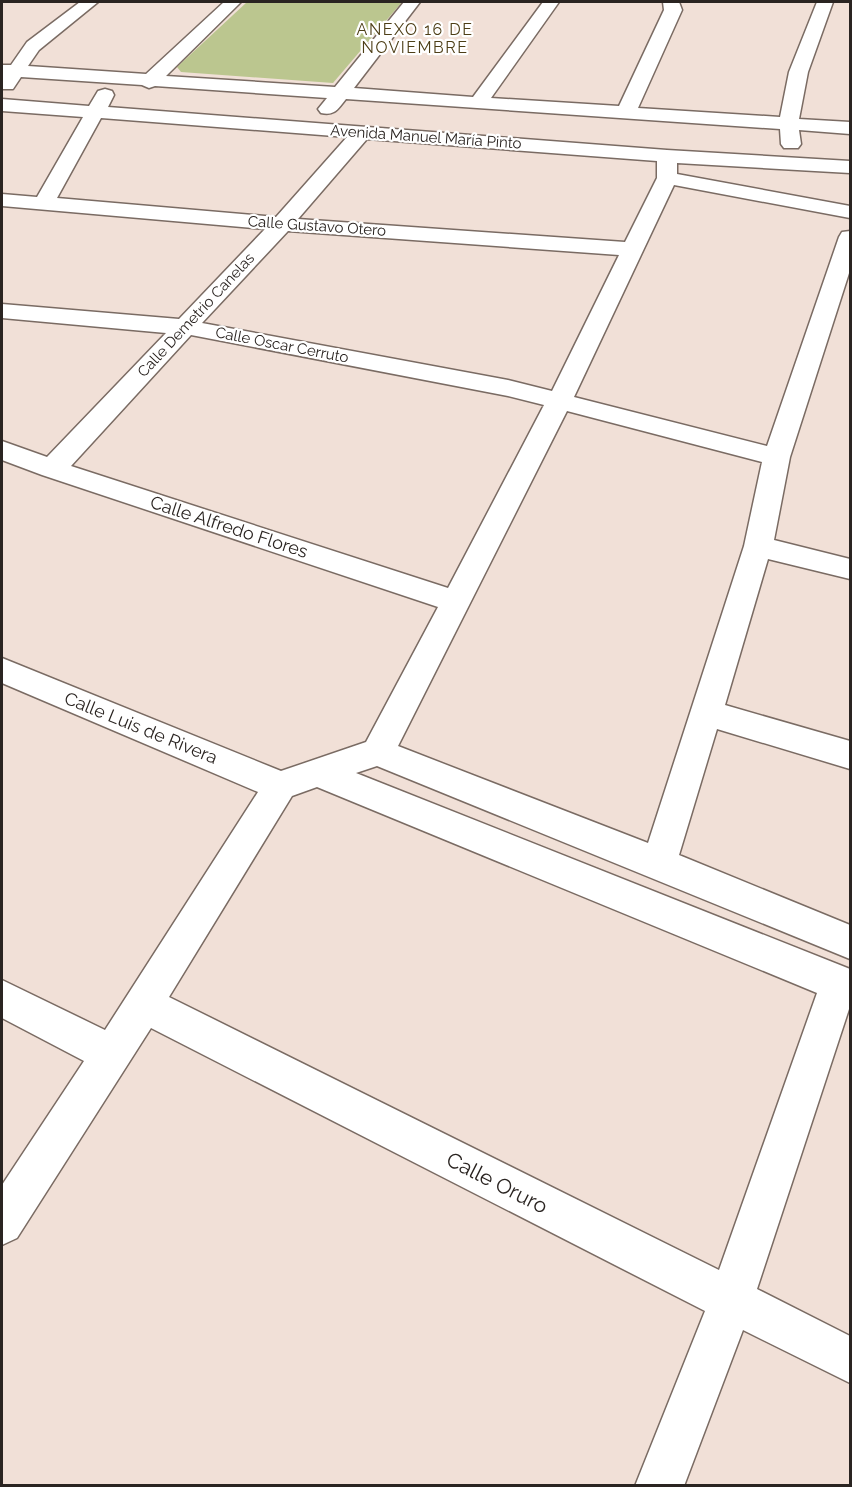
<svg xmlns="http://www.w3.org/2000/svg" width="852" height="1487" viewBox="0 0 852 1487" font-family="Raleway,sans-serif">
<style>
.green{fill:#bbc68f}
.lines{fill:none;stroke-linecap:round;stroke-linejoin:round}
.minor-casing{stroke:#7a6b63;stroke-width:3}
.minor{fill:#fff;fill-rule:evenodd}
.labels{text-anchor:middle;stroke-width:4.5;stroke-linejoin:round;paint-order:stroke}
.far-street-label{font-size:15px;fill:#2a2421;stroke:#fff}
.far-neighbourhood-label{font-size:16px;letter-spacing:1.5px;fill:#4d3e16;stroke:#fff}
.street-label{font-size:18px;fill:#2a2421;stroke:#fff}
.near-street-label{font-size:21px;fill:#2a2421;stroke:#fff}
</style>
<rect width="100%" height="100%" fill="#f1e0d7"/>
<!-- green -->
<path class="green" d="M247,2H402L333,83L181,72L177,67Z"/>
<g class="lines">
<!-- minor casing -->
<g class="minor-casing">
<path id="minor" d="M80,2H98L39,50L28,66L146,74L224,2H241L166,76L335,87L404,2H420L354,88L473,97L543,2H559L491,98L619,106L664,10L663,2H679L682,10L638,108L780,117L789,72L817,2H833L808,72L799,119L850,122V134L799,130L801,144L798,148H784L781,144L780,129L346,99C338,109 335,116 321,113L318,109L327,98L155,86L149,88L142,85L21,77L13,89H2V65H11L27,42Z
M105,89L112,91L114,95L108,107L667,150L850,161V173L677,163V174L850,206V218L674,185L574,397L767,446L839,237L842,232L850,231V270L790,457L774,540L850,559V579L768,559L725,705L850,741V769L717,729L679,855L850,925V959L377,766L356,773L850,969V1006L757,1289L850,1336V1383L743,1330L684,1486H635L705,1311L151,1028L17,1238L2,1245V1185L84,1061L2,1018V980L105,1030L258,792L2,683V658L281,771L366,742L438,607L42,475L2,460V441L47,457L166,333L2,318V304L179,319L265,229L2,206V194L37,197L83,117L2,111V99L89,106L98,91ZM101,118L347,137L276,217L57,198ZM367,139L657,161V178L625,242L298,219ZM288,231L619,255L552,391L508,380L202,323ZM191,335L508,396L544,405L448,588L71,466ZM567,411L762,462L744,546L648,843L398,746ZM317,787L817,993L719,1270L169,997L292,796Z"/>
</g>
<!-- minor -->
<use href="#minor" class="minor"/>
</g>
<g class="labels">
<!-- far-street labels -->
<g class="far-street-label">
<text transform="translate(426 137) rotate(4)" y="5">Avenida Manuel María Pinto</text>
<text transform="translate(317 226) rotate(4)" y="5">Calle Gustavo Otero</text>
<text transform="translate(196 315) rotate(-47)" y="5">Calle Demetrio Canelas</text>
<text transform="translate(282 345) rotate(11)" y="5">Calle Oscar Cerruto</text>
</g>
<!-- far-neighbourhood labels -->
<g class="far-neighbourhood-label">
<text x="415" y="35">ANEXO 16 DE<tspan x="415" dy="18">NOVIEMBRE</tspan></text>
</g>
<!-- street labels -->
<g class="street-label">
<text transform="translate(229 527) rotate(18)" y="6">Calle Alfredo Flores</text>
<text transform="translate(141 728) rotate(22)" y="6">Calle Luis de Rivera</text>
</g>
<!-- near-street labels -->
<g class="near-street-label">
<text transform="translate(497 1183) rotate(27)" y="7">Calle Oruro</text>
</g>
</g>
<!-- border -->
<rect width="852" height="1487" fill="none" stroke="#2a2421" stroke-width="6"/>
</svg>
